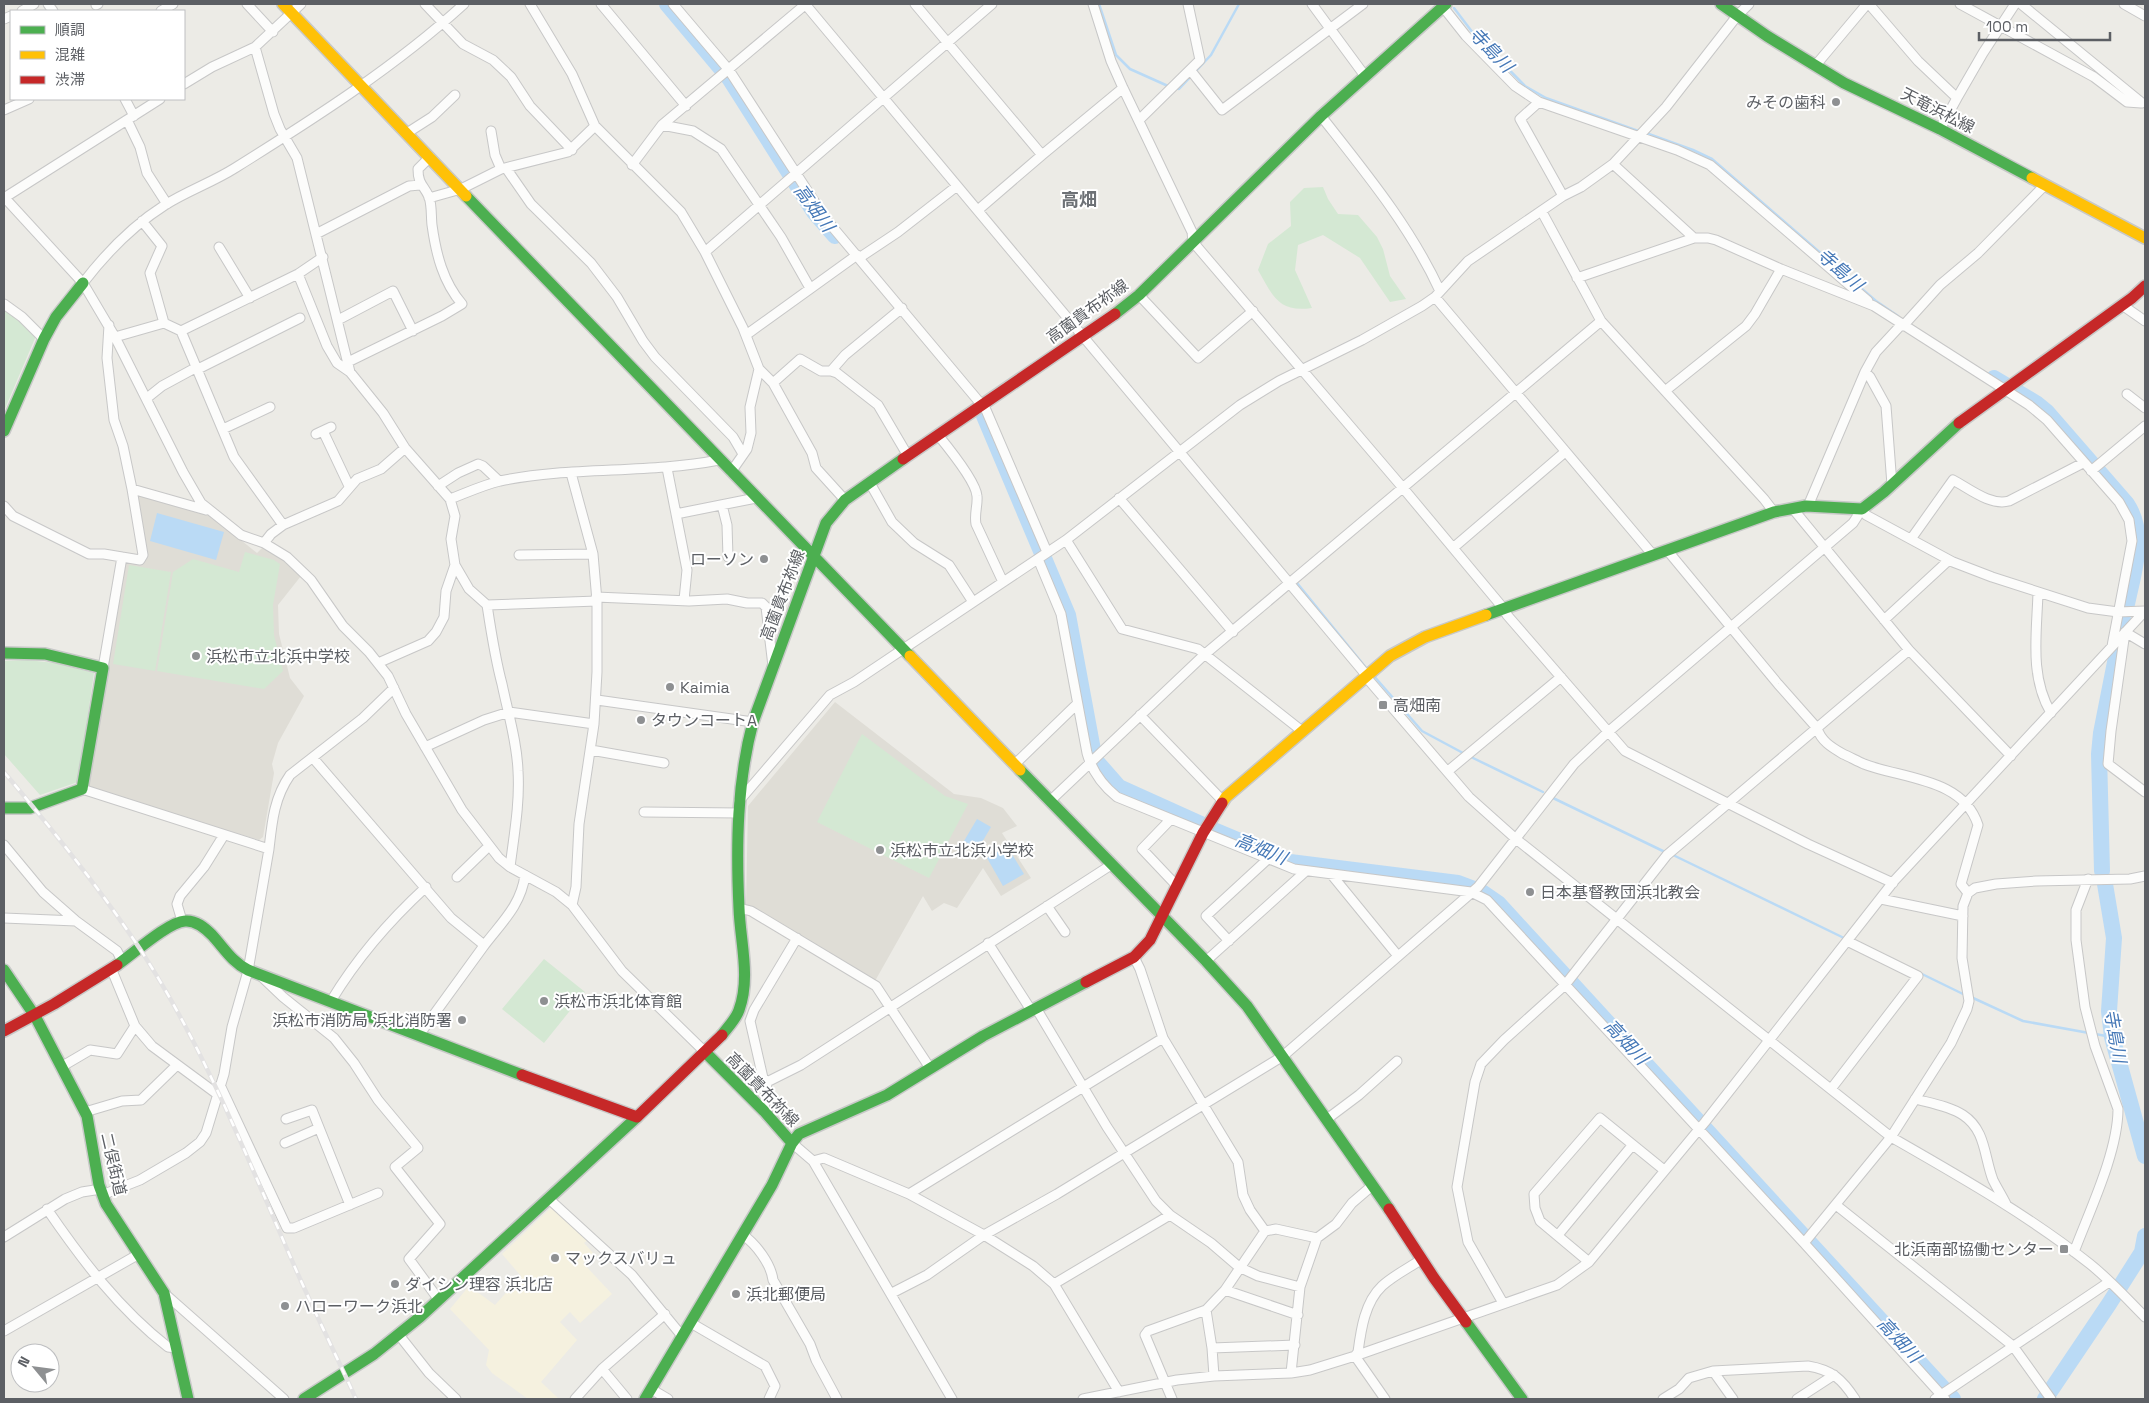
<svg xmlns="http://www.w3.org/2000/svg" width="2149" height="1403" viewBox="0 0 2149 1403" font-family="'Space Grotesk','Noto Sans JP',sans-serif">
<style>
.commercial{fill:#f5f1df}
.education{fill:#dfddd6}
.green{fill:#d4e8d3}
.water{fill:#badaf5}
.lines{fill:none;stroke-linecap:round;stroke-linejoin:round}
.stream{stroke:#badaf5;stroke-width:2.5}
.river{stroke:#badaf5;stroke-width:16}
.street-casing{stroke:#c7c7c7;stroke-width:11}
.fast-casing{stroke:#c8c9c8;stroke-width:14}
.slow-casing{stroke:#c8c9c8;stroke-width:14}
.jam-casing{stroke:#c8c9c8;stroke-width:14}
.street{stroke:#fcfcfb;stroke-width:9}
.fast{stroke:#4caf50;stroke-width:11}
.slow{stroke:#ffc107;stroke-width:11}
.jam{stroke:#c62828;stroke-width:11}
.rail-casing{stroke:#e3e2e2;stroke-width:4.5}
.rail{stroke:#fff;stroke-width:2.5;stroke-dasharray:8;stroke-linecap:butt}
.poi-dot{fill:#8e9092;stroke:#fff;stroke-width:2}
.labels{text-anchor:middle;stroke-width:4;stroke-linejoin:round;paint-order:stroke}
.poi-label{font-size:16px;fill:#5c5f64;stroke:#fff;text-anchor:start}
.street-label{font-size:16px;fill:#5c5f64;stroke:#fff}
.water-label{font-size:18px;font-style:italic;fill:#4578b7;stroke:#fff}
.neighbourhood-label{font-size:18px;font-weight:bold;fill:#6d7176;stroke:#fff}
</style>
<rect width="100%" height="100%" fill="#ecebe6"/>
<!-- commercial -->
<path class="commercial" d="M553,1206L589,1239L584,1243L593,1253L583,1263L612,1294L580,1323L570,1312L560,1322L577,1340L541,1382L559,1399H528L492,1373L486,1365L489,1350L450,1309L469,1286L495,1305L521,1276L502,1254Z"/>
<!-- education -->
<path class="education" d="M138,493L210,515L257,553L264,546L280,556L301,576L278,605L279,634L290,678L304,696L278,743L272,764L274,773L263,837L259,840L145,806L88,787L124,562L141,564L135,497Z
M835,702L954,794L981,798L1003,808L1017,826L1002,833L1031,878L1001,896L983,868L957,908L944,903L932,911L923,896L875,981L746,906L748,806Z"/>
<!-- green -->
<path class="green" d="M1323,187L1328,199L1338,214L1358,215L1377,237L1383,249L1390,276L1406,299L1390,302L1360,258L1323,235L1298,245L1295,270L1312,308C1278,313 1273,296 1258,270L1268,244L1291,226L1290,202L1304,188Z
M4,307L36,336L4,411Z
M245,552L274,560L280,564L273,605L274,635L283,671L264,689L157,671L173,572L193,559L239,572Z
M129,565L171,572L155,671L113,664Z
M27,660L55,663L94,673L78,782L40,795L4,754V661Z
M862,734L945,796L968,804L929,878L817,822Z
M544,959L585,992L544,1043L502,1009Z"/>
<!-- water -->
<path class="water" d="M157,513L224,532L216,560L150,541Z
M977,819L991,827L978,849L964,841Z
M1007,846L1024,874L1003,886L987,858Z"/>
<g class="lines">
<!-- stream -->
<path class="stream" d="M1099,4L1116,55L1130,69L1168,86
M1454,8L1473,33L1525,86L1546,98L1641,132
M1176,88L1179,89L1211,55L1239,4
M1646,133L1693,150L1712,159L1876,301L1898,316
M1297,583L1367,669
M1373,675L1422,731L1463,753
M1471,757L1543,792
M1553,798L1665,852
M1673,855L1844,938
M1920,973L1965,995
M1971,997L2023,1021L2089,1033
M2095,1034L2112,1037"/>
<!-- river -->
<path class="river" d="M667,4L729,78L814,212L835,236
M1994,378L2036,403L2047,412L2127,504C2147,535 2134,570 2127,604
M984,416L1068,615L1093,750
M2121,631L2123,619
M1097,762L1119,787L1201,824
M1214,830L1290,862L1458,883L1482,892L1498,903L1953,1399
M2102,871L2099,754L2101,733L2118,647
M2105,884L2114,938L2109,1011L2112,1037L2145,1156
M2045,1399L2109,1304L2142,1252L2145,1236"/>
<!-- street casing -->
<g class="street-casing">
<path id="street" d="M48,4L53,11
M247,4L273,32
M425,4L463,44L493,60L511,77L530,106L572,150
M530,4L572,74L595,126L681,212L705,252L743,328L759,369L773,383L812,453L816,468L845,500
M601,4L686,106
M673,4L729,70L825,218L981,404
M805,4L1367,676
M915,4L1042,155L1123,88
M1093,4L1111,61L1123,88L1192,232L1193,242L1403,488L1504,609L1507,615L1625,751L1808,844L1893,883
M1312,4L1365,76
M1869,4L1918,61L1957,98L1940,129
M1960,4L2094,77L2127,102L2141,103
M2021,4L2142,103
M2124,4L2145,16
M96,5L98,4
M1443,7L1466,36L1515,86L1539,102L1677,150L1710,165L1868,301
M22,11L34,4
M161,11L173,4
M4,19L11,16
M255,47L274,114L280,129L297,158L350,372L383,413L405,448L450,499C466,493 483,485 500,481C572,466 647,474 719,460
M1815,66L1867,4
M1191,71L1222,110L1363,4
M184,84L212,67L255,47L301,4
M1957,98L1983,53L2015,4
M125,99L134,116
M1539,102L1520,119L1563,196
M4,110L29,99
M1321,116C1365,172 1410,226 1440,291
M127,120L140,147L147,173L167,204
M1139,120L1200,60L1188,4
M662,125L693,131L721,149L781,237L810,288
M491,131L495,155L501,169
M407,133L432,117L455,95
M1613,164L1694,238
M632,165L662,125L806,4
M506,168L531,204L591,263L617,297L643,341L655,357L733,437L743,454
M4,197L83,283L115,337L183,472L201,503L241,535L264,543L287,557L311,580L343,626L369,652L388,676L406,714L462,810L499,858L510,867
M4,198L160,99
M429,198L461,189L501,169L568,152L595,126
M978,210L1042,155
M1542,212L1601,321L1764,499L1774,512
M142,221L162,246L150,273L164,323
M316,234L409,186L420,185
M219,247L250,298
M705,252L992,4
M859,258L898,232L957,186
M298,274L327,346L337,363L350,372
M1577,278L1694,238H1708L1716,240L1781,269L1874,306L2029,405L2047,420L2119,502L2129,520L2132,541L2112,646
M83,283C106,253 132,226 165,205C187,191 213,182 235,168C315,118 395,67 464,4
M1139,295L1198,358L1253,311
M1435,297L1653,555
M4,304L22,317L44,339
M2122,305L2145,321
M902,308L845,355L831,371L837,373L878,405L908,456
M338,320L393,291L413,331
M1903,326L1940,285L1978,253L2045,185
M746,335L857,255
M115,337L164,323L181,331
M348,362L442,316L462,304C443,282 436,254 432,225C431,217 432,205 429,197C424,185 418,185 418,169L430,157
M198,369L300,318
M773,383L800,359L821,371H831
M1665,391L1746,326L1755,314L1781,269
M2127,394L2145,408
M147,398L162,386L197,367
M983,403L1047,552
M223,429L270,407
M323,431L349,486
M316,434L331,427
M938,435C947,446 976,482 977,496C978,505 974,514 976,524L1003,582
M667,468L687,570L684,600
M2091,471L2145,426
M731,472L747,449L751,433L750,407L759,369
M571,473L593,554L597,601V672L594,724L579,824L576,887L572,905
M870,483L892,522L914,543L949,565L973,602
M1892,485L1886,406L1870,377L1865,372L1876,352L1901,325
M438,486L458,473L478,464L483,466L499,481
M132,489L206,510
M1119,498L1233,632
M450,499L455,516L451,539L455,565L469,589L487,605C491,631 495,658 502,684C508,713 517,742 518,771C520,803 514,835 510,867L556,892L572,905L622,971L706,1053
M722,505L727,525L728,557
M4,506L13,516L89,554H104L140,560L143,555L132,489L123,446L114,420L107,358L109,325
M1808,506L1865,372
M1793,509L1909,650L2011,756
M676,514L756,498
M283,525L234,457L181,331L298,274L323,257
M1911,539L1953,480C1970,489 1990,506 2009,501L2083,463
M1066,540L1122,629L1198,649L1302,731
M264,543L271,534L283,525L338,501L357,479L381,469L405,448
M1453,548L1565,452
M1667,550L1778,684L1817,728C1821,741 1831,747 1843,754C1850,757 1857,761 1864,764C1903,779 1963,778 1978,825L1961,884L1968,893
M519,555L593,554
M1038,559L1061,614L1087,753C1092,771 1102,785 1117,797L1294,869L1471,892L1487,900L1804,1243L1945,1399
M2038,592C2037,632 2029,676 2051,713
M596,597L689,601L727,599L747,603H762L766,607L773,666
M487,605L597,601
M1884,620L1949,560
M2145,644L2125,632L2111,731L2108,764L2145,792
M378,663L428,641L436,632L444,617L446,591L455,565
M103,668L122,557
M1366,677L1469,797L1516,839L1891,1137C1959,1176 2028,1215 2090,1264C2110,1280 2127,1299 2145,1317
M597,700L753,722
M1140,715L1223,801
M425,747L484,720L509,712L594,724
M591,750L664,763
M313,758L451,918L484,945
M1014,765L1077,704
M1448,771L1561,677
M82,789L269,849L248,971L232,1027L224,1074L206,1133L200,1142L186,1153L140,1180L102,1195
M739,801L830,695L854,682L1066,540L1240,405L1279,381L1362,340L1422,306L1435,297L1468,261L1563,196L1581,187L1613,164L1666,107L1737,16L1749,4
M1050,801L1204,655L1601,321
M644,812L739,813
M1171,819L1142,849L1177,886
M4,845L43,892L76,921L117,951L122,961
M269,849C272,822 274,798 290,775L363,718L394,688
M1331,874L1398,956
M457,877L489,846
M1881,899L1963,916
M1047,906L1065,932
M739,908L751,911L876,986L930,1068
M4,918L76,921
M182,921L177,904L180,896L204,867L224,835
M1229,941L1206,916L1269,858
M988,943L1031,1010
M1134,957L1140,969L1163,1038L1238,1162L1243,1195L1250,1210L1265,1231L1225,1290L1206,1310L1148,1331L1145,1335L1172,1399
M1206,961L1306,871
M111,968L135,1026L152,1046L217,1094
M262,977L283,997L334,1038L354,1063L378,1100L418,1148L395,1167L440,1224L409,1259L439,1300
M331,1001C357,958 389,921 426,887
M1036,1008L1107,1127L1156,1201L1170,1215L1211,1243L1239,1267L1258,1276L1300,1287
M419,1035C440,1006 461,977 483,947C500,924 521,906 525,875
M61,1067L90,1050L117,1054L135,1026
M767,1082L801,1065L1111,865
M220,1085L287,1228H294L378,1193
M1831,1089L1918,976L1847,941
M1915,1099C1930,1103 1949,1106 1963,1115C1986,1130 1984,1157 1993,1180C1997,1188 2002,1196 2006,1204
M764,1111L767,1082L763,1078L750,1021L754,1010L797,938
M85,1112L122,1101L141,1100L177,1065
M286,1119L312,1110L350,1205
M1327,1119L1359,1095L1397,1061
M285,1143L319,1128
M792,1143L813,1161L952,1399
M813,1161L824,1158L909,1194L984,1235L1033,1266L1054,1284L1119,1392
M909,1194L1163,1038
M549,1199L632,1275L682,1336
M1836,1205L2013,1346L2051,1399
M47,1209C82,1260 119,1309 168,1347L176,1348
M1265,1231L1276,1229L1317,1238
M743,1235C756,1244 771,1264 773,1280L810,1344L816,1360L837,1399
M1558,1235L1630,1148L1634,1146
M4,1237L65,1199L82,1192L101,1189
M1804,1243L1891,1137L1951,1043L1967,1009L1969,1001L1962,958L1963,906L1968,893L1975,888L1996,884L2036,881L2130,879L2145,876
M2074,1252C2089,1212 2118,1152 2118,1109L2095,1046L2085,1007L2076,940V910L2088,879
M1589,1262L1540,1221L1535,1208L1534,1194L1600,1118L1664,1170
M1054,1284L1170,1215
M1225,1290L1298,1315
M164,1293L284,1399
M892,1293L927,1275L984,1235L1057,1194L1283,1056L1478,887L1574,764L1608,732L1853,523L1862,509L1866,515L1953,562L1992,577L2088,608L2118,612L2145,611
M1503,1303L1468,1242L1457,1187L1475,1082L1481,1064L1504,1040L1565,985L1667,855L1909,650
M1206,1310L1212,1348L1214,1376
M691,1323L765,1366L775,1386L769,1399
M4,1331L139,1254
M399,1335L429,1373L456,1399
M1212,1348L1295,1345
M602,1369L627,1399
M1713,1371L1733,1399
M1291,1373L1300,1287L1317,1238L1336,1224L1352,1203L1373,1185
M651,1389L668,1399
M575,1399L602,1369L665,1314
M1083,1399L1177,1380L1214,1376L1291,1373L1310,1370L1355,1356L1557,1285L1589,1262L1705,1122L1894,881L2145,611
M1385,1399L1355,1356L1358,1352C1361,1329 1365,1302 1382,1286C1394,1275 1409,1268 1422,1259
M1663,1399L1679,1389L1689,1378L1713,1371L1808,1366C1832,1370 1842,1379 1855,1399
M1797,1399L1834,1375
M1935,1399L2109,1282"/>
</g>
<!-- fast casing -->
<g class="fast-casing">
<path id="fast" d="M1721,4L1767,36L1844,83L1940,129L2032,178
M466,196L910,656
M1115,314L1139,295L1321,116L1446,4
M4,431L44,339L56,317L83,283
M1486,615L1774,512L1806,506L1862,509L1884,492L1959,423
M4,653L45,654L103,668L82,789L30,808H4
M1020,770L1206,961L1247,1006L1389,1209
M117,965C133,954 168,922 185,921C196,920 205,928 212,935C224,948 232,962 248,970L522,1075
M4,970L35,1016L87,1116L99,1185L106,1204L164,1293L188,1399
M722,1035C728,1027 736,1019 739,1010C751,977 740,941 739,908C736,845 737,782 753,722L826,523L845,500L903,459
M706,1053L764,1111L792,1143
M1466,1322L1522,1399
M304,1399L374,1354L420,1317L637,1117
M645,1399L772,1185L792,1143L799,1134L887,1095L983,1036L1086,982"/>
</g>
<!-- slow casing -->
<g class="slow-casing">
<path id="slow" d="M283,4L466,196
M2032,178L2145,238
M910,656L1020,770
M1222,803L1226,797L1390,656L1425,637L1486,615"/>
</g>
<!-- jam casing -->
<g class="jam-casing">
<path id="jam" d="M1959,423L2132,298L2145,286
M903,459L1115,314
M1086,982L1134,957L1150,940L1203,833L1222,803
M4,1031L54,1004L117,965
M522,1075L637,1117L722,1035
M1389,1209L1434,1278L1466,1322"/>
</g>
<!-- street -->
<use href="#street" class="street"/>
<!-- fast -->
<use href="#fast" class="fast"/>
<!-- slow -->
<use href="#slow" class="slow"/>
<!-- jam -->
<use href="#jam" class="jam"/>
<!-- rail casing -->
<g class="rail-casing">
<path id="rail" d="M4,772C52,829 99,887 140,949C206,1050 249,1163 297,1272C316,1315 337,1357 356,1399"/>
</g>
<!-- rail -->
<use href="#rail" class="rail"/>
</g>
<!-- markers -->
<g class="poi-dot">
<circle cx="1836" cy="102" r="5"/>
<circle cx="764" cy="559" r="5"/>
<circle cx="196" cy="656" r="5"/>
<circle cx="670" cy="687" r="5"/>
<rect x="1378" y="700" width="10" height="10" rx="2.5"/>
<circle cx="641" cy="720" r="5"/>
<circle cx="880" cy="850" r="5"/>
<circle cx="1530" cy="892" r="5"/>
<circle cx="544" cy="1001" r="5"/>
<circle cx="462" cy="1020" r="5"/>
<rect x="2059" y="1244" width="10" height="10" rx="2.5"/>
<circle cx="555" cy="1258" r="5"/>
<circle cx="395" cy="1284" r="5"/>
<circle cx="736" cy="1294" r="5"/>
<circle cx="285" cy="1306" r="5"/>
</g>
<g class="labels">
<!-- poi labels -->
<g class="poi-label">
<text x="1826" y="108" text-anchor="end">みその歯科</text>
<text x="754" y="565" text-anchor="end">ローソン</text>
<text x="206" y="662">浜松市立北浜中学校</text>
<text x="680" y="693">Kaimia</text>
<text x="1393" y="711">高畑南</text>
<text x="651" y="726">タウンコートA</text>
<text x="890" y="856">浜松市立北浜小学校</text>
<text x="1540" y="898">日本基督教団浜北教会</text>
<text x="554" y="1007">浜松市浜北体育館</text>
<text x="452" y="1026" text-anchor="end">浜松市消防局 浜北消防署</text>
<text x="2054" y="1255" text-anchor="end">北浜南部協働センター</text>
<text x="565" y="1264">マックスバリュ</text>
<text x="405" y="1290">ダイシン理容 浜北店</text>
<text x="746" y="1300">浜北郵便局</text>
<text x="295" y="1312">ハローワーク浜北</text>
</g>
<!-- street labels -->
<g class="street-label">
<text transform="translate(1938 110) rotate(27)" y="6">天竜浜松線</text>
<text transform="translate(1087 311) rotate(-36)" y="6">高薗貴布祢線</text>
<text transform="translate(782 595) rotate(-69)" y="6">高薗貴布祢線</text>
<text transform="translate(763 1089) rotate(46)" y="6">高薗貴布祢線</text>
<text transform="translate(114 1164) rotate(77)" y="6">二俣街道</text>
</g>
<!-- water labels -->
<g class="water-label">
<text transform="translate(1491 50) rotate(46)" y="6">寺島川</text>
<text transform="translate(814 208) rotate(54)" y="6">高畑川</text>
<text transform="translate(1840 270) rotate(41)" y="6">寺島川</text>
<text transform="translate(1261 849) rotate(22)" y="6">高畑川</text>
<text transform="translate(2115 1036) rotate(80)" y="6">寺島川</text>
<text transform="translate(1626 1042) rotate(47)" y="6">高畑川</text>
<text transform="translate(1899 1340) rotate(47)" y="6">高畑川</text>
</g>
<!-- neighbourhood labels -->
<g class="neighbourhood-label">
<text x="1079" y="206">高畑</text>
</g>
</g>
<!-- border -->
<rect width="2149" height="1403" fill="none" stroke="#5c5f64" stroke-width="10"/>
<!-- legend -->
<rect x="10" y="10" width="175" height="90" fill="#ffffff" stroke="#bebfc1"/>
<rect x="20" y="26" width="25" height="8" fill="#4caf50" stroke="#bebfc1"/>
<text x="55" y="35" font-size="15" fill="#5c5f64">順調</text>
<rect x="20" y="51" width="25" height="8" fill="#ffc107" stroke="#bebfc1"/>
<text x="55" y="60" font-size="15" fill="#5c5f64">混雑</text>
<rect x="20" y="76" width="25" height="8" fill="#c62828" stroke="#bebfc1"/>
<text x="55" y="85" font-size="15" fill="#5c5f64">渋滞</text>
<!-- north arrow -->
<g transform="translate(35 1368) rotate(299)"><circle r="24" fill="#ffffff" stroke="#bebfc1"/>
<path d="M0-4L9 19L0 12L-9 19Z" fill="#8e9092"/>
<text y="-8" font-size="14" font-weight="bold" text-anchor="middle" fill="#5c5f64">N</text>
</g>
<!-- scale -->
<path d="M1979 32v8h131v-8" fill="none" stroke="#5c5f64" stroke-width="2.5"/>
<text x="1986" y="32" font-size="15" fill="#5c5f64" stroke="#ffffff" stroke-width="4" paint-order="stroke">100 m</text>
</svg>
